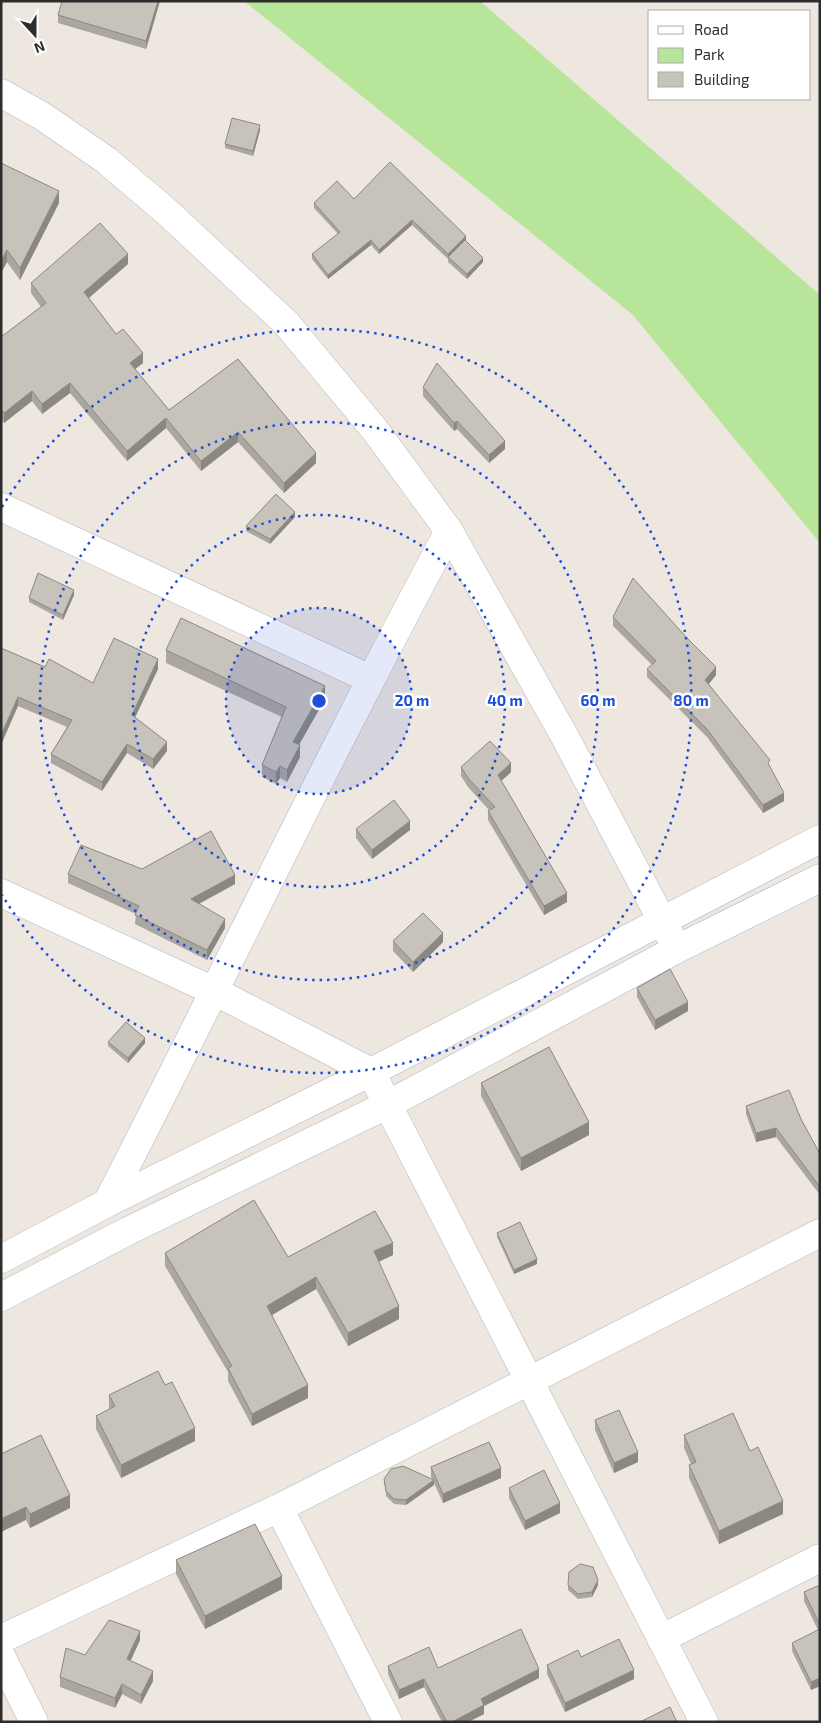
<svg xmlns="http://www.w3.org/2000/svg" width="821" height="1723" viewBox="0 0 821 1723" font-family="'Exo 2',sans-serif">
<style>
.green{fill:#b7e69a}
.lines{fill:none;stroke-linecap:round;stroke-linejoin:round}
.minor-casing{stroke:#b3b6c0;stroke-width:29}
.minor{stroke:#fff;stroke-width:28}
.wall{fill:#aba7a0}
.shaded-wall{fill:#8b8882}
.building{fill:#c7c2ba;stroke:#8b8882}
.ring{fill:none;stroke:#1d4ed8;stroke-width:2.5;stroke-dasharray:2.5 5}
.centre{fill:#1d4ed8;stroke:#fff;stroke-width:2.5}
.ring-label{font-size:15px;text-anchor:middle;font-weight:bold;fill:#1d4ed8;stroke:#fff;stroke-width:5;stroke-linejoin:round;paint-order:stroke}
</style>
<rect width="100%" height="100%" fill="#eee7df"/>
<!-- green -->
<path class="green" d="M244,1H480L820,295V543L633,315Z"/>
<g class="lines">
<!-- minor casing -->
<g class="minor-casing">
<path id="minor" d="M1,93L42,116L106,160L167,212L286,323L375,430L449,531L565,737L677,949
M1,507L370,679
M1,893L216,992L371,1072L704,1722
M107,1203C222,980 330,752 449,531
M1,1259L107,1203L371,1072L820,839
M1,1297L128,1231L389,1104L677,949L820,878
M279,1508L388,1722
M1,1639L279,1508L820,1233
M661,1639L820,1558
M1,1656L34,1722"/>
</g>
<!-- minor -->
<use href="#minor" class="minor"/>
</g>
<!-- wall -->
<path class="wall" d="M160,1L146,49L58,23V15Z
M260,130L253,156L225,148V144Z
M1,163L59,203L20,280L7,262L1,273Z
M354,199L466,240V241L483,262L467,279L448,262V258V259L412,225L379,254L371,245L328,279L312,259V254L338,234L314,208V203Z
M128,264L89,298L116,334L143,363L135,369L169,410L238,359L316,463L284,493L238,442L201,471L166,428L127,461L70,393L42,414L32,401L4,423L1,419V337L41,307L31,293V283Z
M423,387L505,449L489,463L457,429L454,431L423,396Z
M295,517L270,544L246,531V526Z
M74,595L63,620L29,602V598Z
M613,617L716,675L709,684L770,766L784,801L763,813L707,737L647,677V669L652,665L613,626Z
M1,648L45,667L93,683L158,669L135,717L167,751L153,769L127,753L102,791L51,763V754L67,727L18,706Z
M166,650L325,699L299,745L300,757L287,782L280,778L276,784L262,777V765L282,717L166,663Z
M461,767L511,772L501,781L567,902L544,915L488,820V811L489,810L468,787L461,776Z
M356,829L410,830L372,859L356,838Z
M142,869L235,884L199,904L225,928L207,960L135,924L136,914L68,883V874Z
M393,941L443,942L413,972L393,951Z
M637,988L688,1011L655,1030L637,997Z
M108,1042L145,1043L128,1063L108,1046Z
M481,1083L589,1135L521,1171L481,1096Z
M746,1106L801,1119L820,1154V1195L776,1137L756,1142L746,1114Z
M497,1233L537,1264L514,1274L497,1237Z
M165,1253L288,1257L393,1255L378,1262L399,1319L348,1346L316,1289L272,1315L308,1398L252,1426L228,1381V1372L165,1266Z
M165,1385L195,1441L121,1478L96,1429V1416L109,1409V1395Z
M595,1420L638,1462L614,1473L595,1430Z
M684,1435L750,1451L783,1514L719,1544L689,1478V1465L691,1464L684,1448Z
M1,1454L70,1508L30,1528L26,1520Z
M431,1467L501,1478L443,1503L434,1483V1485L406,1505L394,1504L386,1496L384,1479L433,1480L431,1477Z
M509,1488L560,1513L525,1530L509,1498Z
M176,1560L282,1589L205,1629L176,1574Z
M568,1585H598L592,1597L578,1599L568,1590Z
M820,1585V1686L811,1690L792,1651V1643L818,1630L804,1601V1592Z
M140,1640L130,1661L153,1681L141,1704L122,1694L115,1708L60,1687V1677L85,1655Z
M581,1657L634,1679L565,1712L547,1674V1665Z
M388,1666L438,1668L539,1678L484,1706V1714L468,1722H442L424,1687L399,1699L388,1674Z"/>
<!-- shaded-wall -->
<path class="shaded-wall" d="M158,1H160L146,49V41Z
M260,125V130L253,156V151Z
M59,191V203L20,280V268Z
M412,220V225L379,254V250Z
M466,236V240L449,258L448,257V259V254Z
M371,240V245L328,279V275Z
M7,250V262L1,273V261Z
M128,254V264L84,302V292Z
M483,258V262L467,279V274Z
M143,353V363L130,373V363Z
M70,383V393L42,414V404Z
M32,391V401L4,423V413Z
M166,418V428L127,461V451Z
M457,421V429L454,431V423Z
M238,432V442L201,471V461Z
M505,441V449L489,463V455Z
M316,453V463L284,493V483Z
M295,512V517L270,544V539Z
M74,590V595L63,620V615Z
M158,659V669L132,724V715Z
M716,667V675L705,688V680Z
M325,686V699L293,755V742Z
M18,697V706L1,745V735Z
M167,742V751L153,769V759Z
M127,744V753L102,791V782Z
M300,745V757L287,782V770Z
M511,763V772L498,784V775Z
M280,766V778L276,784V772Z
M784,793V801L763,813V805Z
M410,821V830L372,859V850Z
M235,875V884L191,908V899Z
M567,893V902L544,915V906Z
M225,919V928L207,960V950Z
M443,933V942L413,972V962Z
M688,1002V1011L655,1030V1020Z
M145,1038V1043L128,1063V1058Z
M589,1122V1135L521,1171V1158Z
M776,1128V1137L756,1142V1133Z
M393,1243V1255L374,1264V1251Z
M537,1259V1264L514,1274V1270Z
M316,1277V1289L267,1318V1306Z
M399,1306V1319L348,1346V1333Z
M308,1385V1398L252,1426V1414Z
M195,1428V1441L121,1478V1465Z
M638,1452V1462L614,1473V1463Z
M501,1468V1478L443,1503V1494Z
M434,1480V1485L406,1505V1500Z
M70,1495V1508L30,1528V1514Z
M783,1501V1514L719,1544V1531Z
M560,1503V1513L525,1530V1521Z
M26,1507V1520L1,1532V1519Z
M282,1576V1589L205,1629V1616Z
M598,1580V1585L592,1597V1592Z
M140,1631V1640L127,1669V1659Z
M539,1669V1678L484,1706V1714L468,1722H452L481,1699Z
M634,1670V1679L565,1712V1703Z
M153,1671V1681L141,1704V1695Z
M820,1678V1686L811,1690V1682Z
M424,1679V1687L399,1699V1690Z
M122,1684V1694L115,1708V1698Z"/>
<!-- building -->
<path class="building" d="M62,1H158L146,41L58,15Z
M232,118L260,125L253,151L225,144Z
M390,162L466,236L448,254L412,220L379,250L371,240L328,275L312,254L340,232L314,203L337,181L354,199Z
M1,163L59,191L20,268L7,250L1,261Z
M100,223L128,254L84,292L116,334L123,329L143,353L130,363L169,410L238,359L316,453L284,483L238,432L201,461L166,418L127,451L70,383L42,404L32,391L4,413L1,409V337L46,303L31,283Z
M465,240L483,258L467,274L448,257Z
M437,363L505,441L489,455L457,421L454,423L423,387Z
M276,494L295,512L270,539L246,526Z
M38,573L74,590L63,615L29,598Z
M633,578L687,638L716,667L705,680L770,760L768,763L784,793L763,805L707,729L647,669L656,661L613,617Z
M181,618L325,686L293,742L300,745L287,770L280,766L276,772L262,765L286,707L166,650Z
M114,638L158,659L132,715L167,742L153,759L127,744L102,782L51,754L72,720L18,697L1,735V648L45,667L49,659L93,683Z
M490,741L511,763L498,775L567,893L544,906L488,811L495,807L468,778L461,767Z
M394,800L410,821L372,850L356,829Z
M211,831L235,875L191,899L225,919L207,950L135,915L139,906L68,874L81,845L142,869Z
M423,913L443,933L413,962L393,941Z
M670,969L688,1002L655,1020L637,988Z
M126,1022L145,1038L128,1058L108,1042Z
M549,1047L589,1122L521,1158L481,1083Z
M789,1090L801,1119L820,1154V1187L776,1128L756,1133L746,1106Z
M254,1200L288,1257L375,1211L393,1243L374,1251L399,1306L348,1333L316,1277L267,1306L308,1385L252,1414L228,1368L232,1366L165,1253Z
M520,1222L537,1259L514,1270L497,1233Z
M158,1371L165,1385L172,1382L195,1428L121,1465L96,1416L115,1406L109,1395Z
M619,1410L638,1452L614,1463L595,1420Z
M733,1413L750,1451L758,1447L783,1501L719,1531L689,1465L696,1462L684,1435Z
M41,1435L70,1495L30,1514L26,1507L1,1519V1454Z
M489,1442L501,1468L443,1494L431,1467Z
M403,1466L434,1480L406,1500L394,1499L386,1491L384,1479L391,1469Z
M544,1470L560,1503L525,1521L509,1488Z
M255,1524L282,1576L205,1616L176,1560Z
M580,1564L593,1567L598,1580L592,1592L578,1594L568,1585L569,1572Z
M820,1585V1625L804,1592Z
M109,1620L140,1631L127,1659L153,1671L141,1695L122,1684L115,1698L60,1677L66,1648L85,1655Z
M521,1629L539,1669L481,1699L484,1705L452,1722H447L424,1679L399,1690L388,1666L429,1647L438,1668Z
M820,1629V1678L811,1682L792,1643Z
M619,1639L634,1670L565,1703L547,1665L578,1650L581,1657Z
M670,1707L677,1722H640Z"/>
<!-- distance rings -->
<circle cx="319" cy="701" r="93" fill="#1d4ed8" fill-opacity=".12"/>
<g class="ring">
<circle cx="319" cy="701" r="93"/>
<circle cx="319" cy="701" r="186"/>
<circle cx="319" cy="701" r="279"/>
<path d="M2 507A372 372 0 1 1 2 895"/>
</g>
<circle cx="319" cy="701" r="8" class="centre"/>
<g class="ring-label">
<text x="412" y="706">20 m</text>
<text x="505" y="706">40 m</text>
<text x="598" y="706">60 m</text>
<text x="691" y="706">80 m</text>
</g>
<!-- border -->
<rect width="821" height="1723" fill="none" stroke="#2d2d2d" stroke-width="5"/>
<!-- legend -->
<rect x="648" y="10" width="162" height="90" fill="#ffffff" stroke="#ababab"/>
<rect x="658" y="26" width="25" height="8" fill="#ffffff" stroke="#ababab"/>
<text x="694" y="35" font-size="15" fill="#2d2d2d">Road</text>
<rect x="658" y="48" width="25" height="15" fill="#b7e69a" stroke="#ababab"/>
<text x="694" y="60" font-size="15" fill="#2d2d2d">Park</text>
<rect x="658" y="72" width="25" height="15" fill="#c7c2ba" stroke="#ababab"/>
<text x="694" y="85" font-size="15" fill="#2d2d2d">Building</text>
<!-- north arrow -->
<g transform="translate(35 35) rotate(159)" stroke="#ffffff" stroke-width="4" paint-order="stroke">
<path d="M0-4L9 19L0 12L-9 19Z" fill="#2d2d2d"/>
<text y="-8" font-size="14" font-weight="bold" text-anchor="middle" fill="#2d2d2d">N</text>
</g>
</svg>
